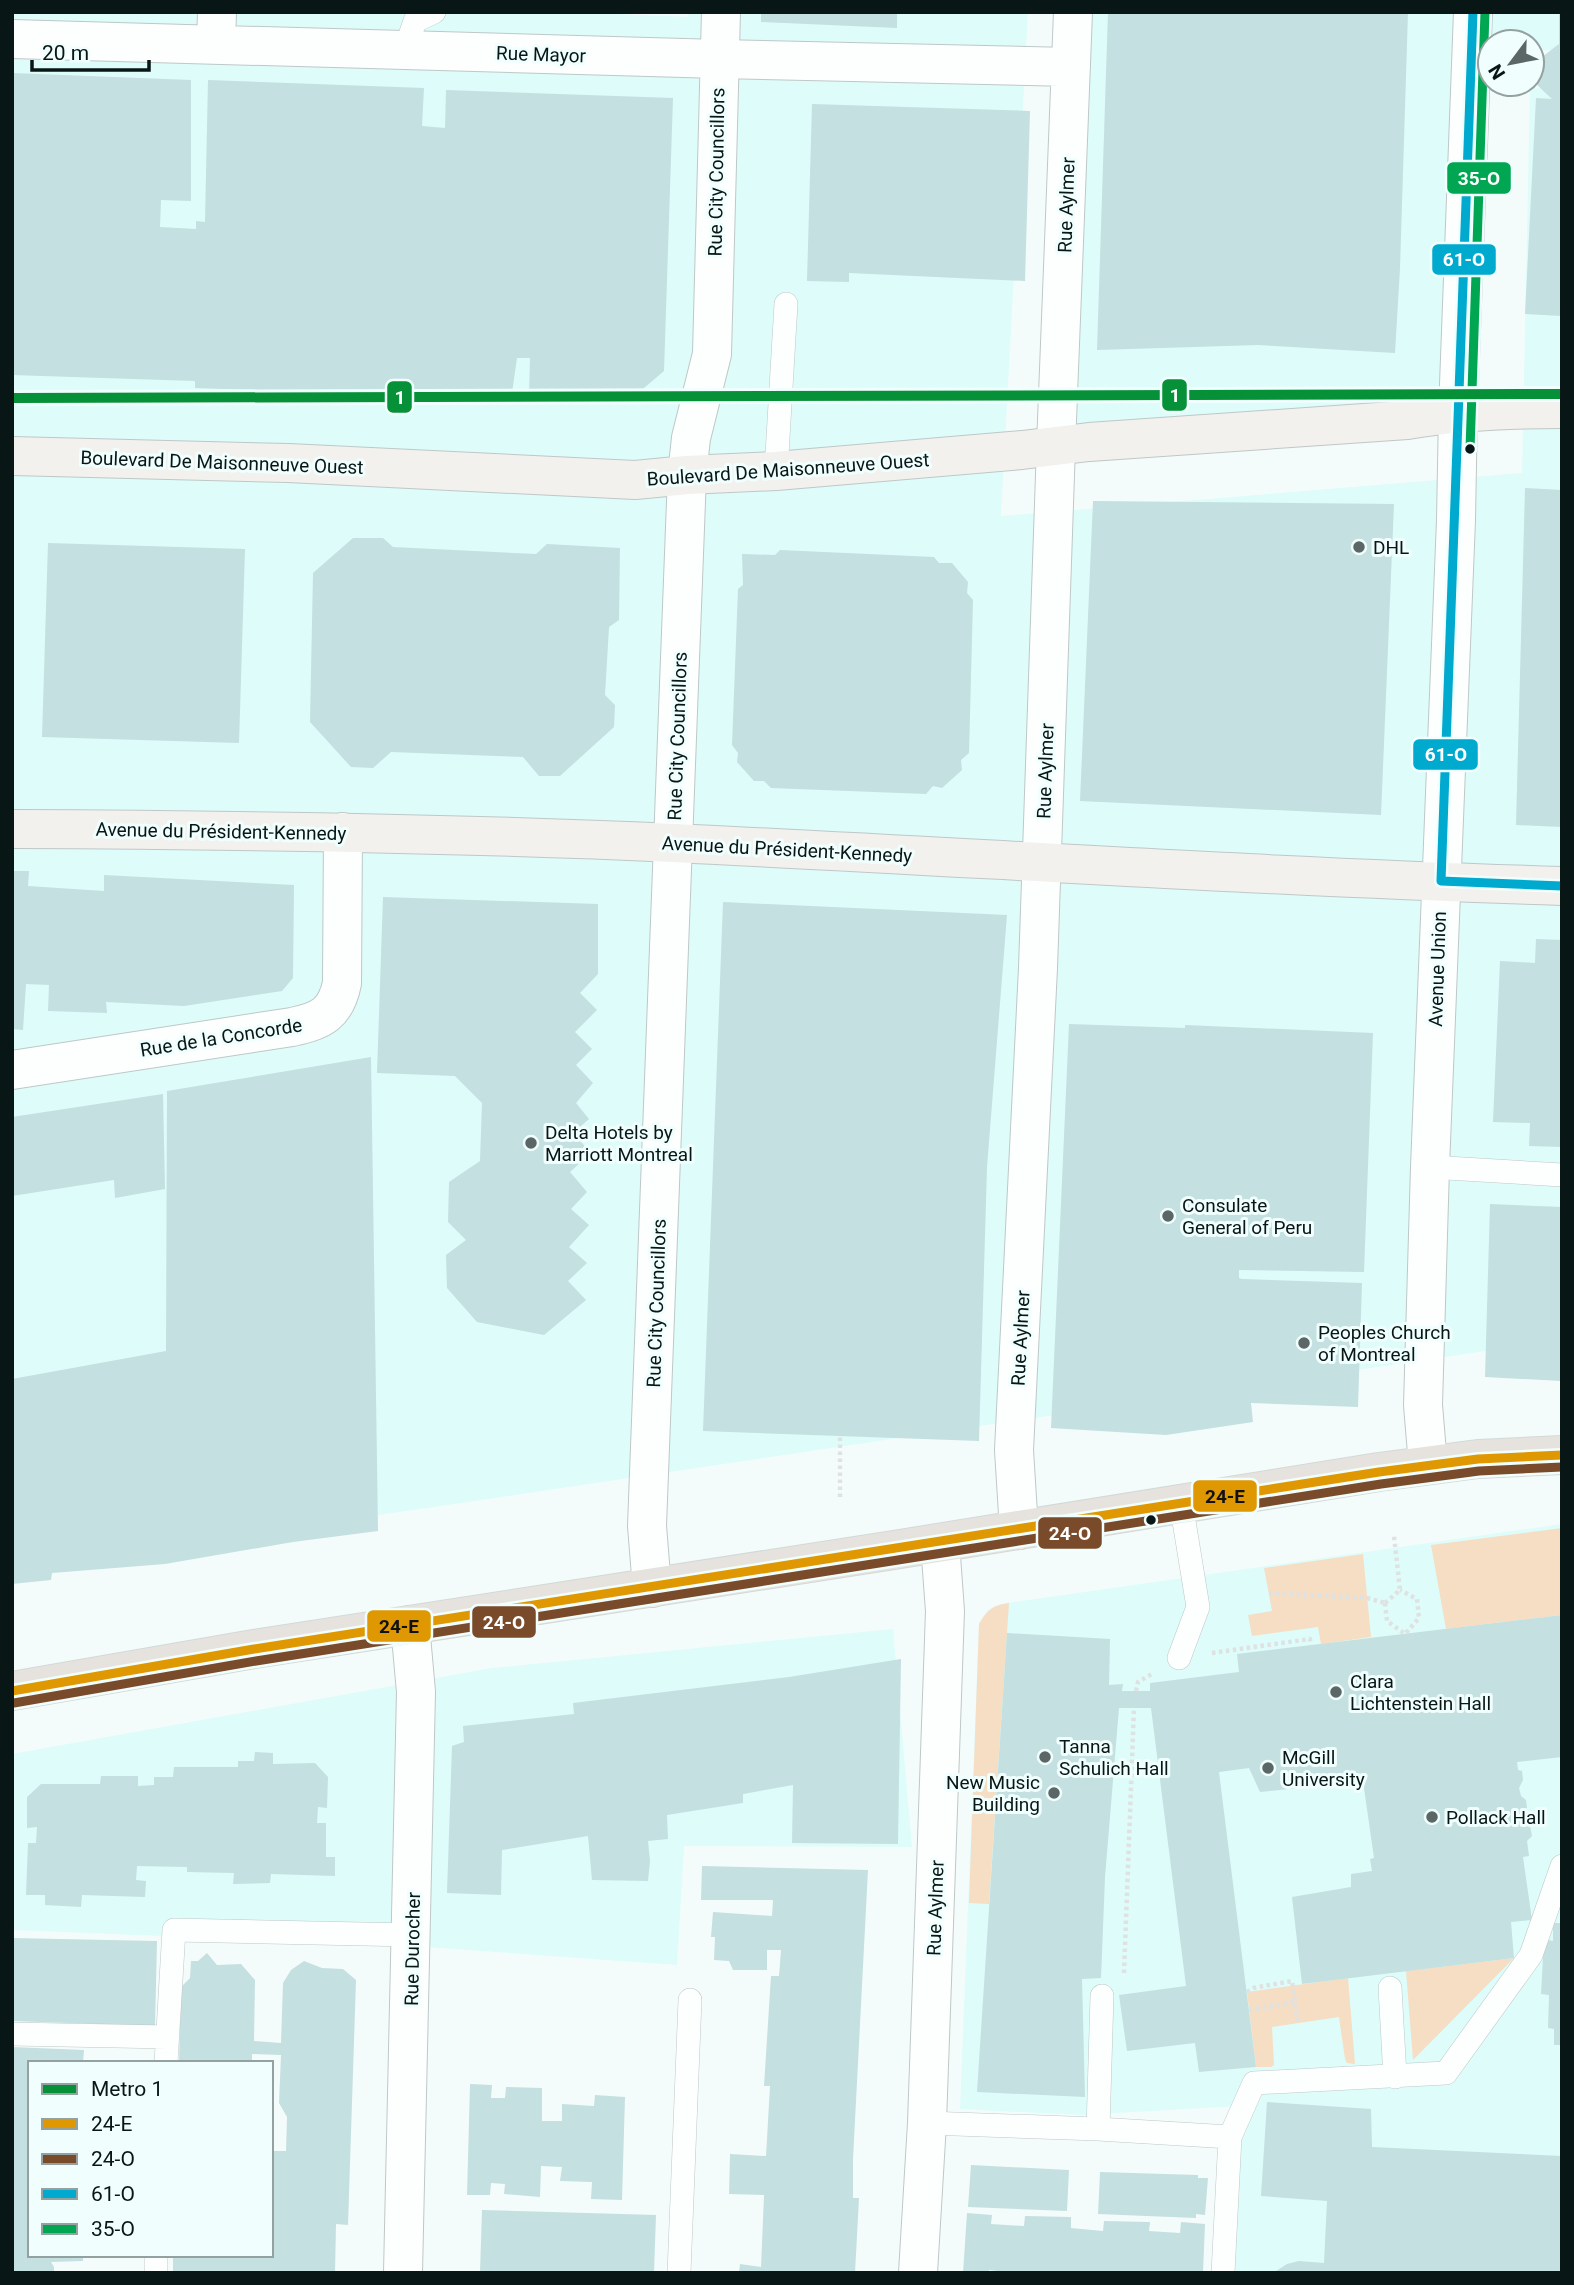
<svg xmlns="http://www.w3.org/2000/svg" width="1574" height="2285" viewBox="0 0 1574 2285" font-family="Roboto,sans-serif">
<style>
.built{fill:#defcfa}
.green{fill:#f5dec3}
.building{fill:#c4e0e0}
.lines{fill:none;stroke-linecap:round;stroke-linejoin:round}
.lane-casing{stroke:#bec8c7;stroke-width:24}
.street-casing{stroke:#bec8c7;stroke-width:40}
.secondary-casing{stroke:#bec8c7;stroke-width:40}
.primary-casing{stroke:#d3d9d8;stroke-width:40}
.path{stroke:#dfe2e2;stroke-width:4.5;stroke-dasharray:3.5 3.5;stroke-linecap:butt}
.lane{stroke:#fdfffe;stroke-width:23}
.street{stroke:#fdfffe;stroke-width:38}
.secondary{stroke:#f2f1ee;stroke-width:38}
.primary{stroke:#e6e3de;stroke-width:38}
.bus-1-casing{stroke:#f0fffe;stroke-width:14}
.bus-2-casing{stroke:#f0fffe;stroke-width:14}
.bus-3-casing{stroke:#f0fffe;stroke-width:14}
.bus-4-casing{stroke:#f0fffe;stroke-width:14}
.bus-1{stroke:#df9802;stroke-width:9}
.bus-2{stroke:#7a4b2a;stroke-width:9}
.bus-3{stroke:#00a9ce;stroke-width:9}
.bus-4{stroke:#00a651;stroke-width:9}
.metro-1-casing{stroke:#f0fffe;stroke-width:16}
.metro-1{stroke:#069037;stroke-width:10}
.bus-dot{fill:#081616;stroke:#f0fffe;stroke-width:2.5}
.poi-dot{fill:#5b6666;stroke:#f0fffe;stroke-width:2.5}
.labels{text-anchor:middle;stroke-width:6;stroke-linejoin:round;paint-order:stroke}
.street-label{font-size:19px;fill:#081616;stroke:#f0fffe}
.poi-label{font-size:19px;fill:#081616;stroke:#f0fffe;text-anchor:start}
.line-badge{stroke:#f0fffe;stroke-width:2.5}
.badge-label{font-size:19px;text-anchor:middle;font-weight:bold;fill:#fff}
.pale-badge-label{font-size:19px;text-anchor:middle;font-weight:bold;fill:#111}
</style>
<rect width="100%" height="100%" fill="#f4fcfb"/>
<!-- built -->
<path class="built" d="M12,12H574L688,17L689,12H1028L1001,516L1522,473L1530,88L1562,89V1351L1506,1348L427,1508L12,1567Z
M1073,12H1562V51L1532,50V42H1490L1458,411L1056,446Z
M1562,1524V2273H1233L1239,2140L1257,2105L1081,2115L960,2109L979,1624L988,1610L1000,1604Z
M893,1629L912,1847L684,1846L677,1965L412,1946L12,1930V1754L492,1668Z"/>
<!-- green -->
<path class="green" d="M1562,1528V1615L1446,1629L1431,1545Z
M1363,1554L1371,1637L1321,1644L1318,1627L1252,1636L1248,1615L1272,1611L1264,1568Z
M1009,1603L989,1904L969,1903L979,1624C987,1610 993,1605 1009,1603Z
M1514,1958L1413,2060L1406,1971Z
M1348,1978L1355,2064L1347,2063L1345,2059L1339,2017L1272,2027L1274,2065L1271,2067H1256L1247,1992Z"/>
<!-- building -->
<path class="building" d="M761,12H897V28L761,22Z
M1108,12H1408L1400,268L1395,353L1258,345L1097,350Z
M1559,12H1562V316L1525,314L1536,98L1552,99L1536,84L1538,60L1559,44Z
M12,73L191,80V201L161,200L160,227L196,229V221L205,222L208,80L424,88L422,126L445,128L446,90L673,98L664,371L631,399L529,396L530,358H517L511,400L195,388V381L12,375Z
M812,104L1030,111L1025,281L849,273V282L807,281Z
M1525,488L1562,490V827L1516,825Z
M1093,501L1394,504L1381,815L1080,801Z
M353,538H383L393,547L536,554L547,544L620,548L619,620L609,627L605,695L615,705L614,727L560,776H539L523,757L391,752L373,768L351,767L310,722L313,573Z
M48,543L245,549L239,743L42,737Z
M780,550L934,557L939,563H952L968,582L967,593L973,600L969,753L961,760L962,770L942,788L933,786L926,794L771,788L764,781H754L737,762L738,753L732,745L738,589L743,585L742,554L775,555Z
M12,871H29L28,886L104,891V875L294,885L293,978L282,991L184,1006L106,1002L107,1013L48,1011L49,985L26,984L23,1030L12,1029Z
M383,897L598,904V974L580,993L597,1010L575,1032L592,1049L576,1065L593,1083L576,1103L589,1119L573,1133L591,1153L570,1172L587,1192L571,1209L589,1225L569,1247L587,1263L568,1281L586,1300L544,1335L477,1322L447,1288L446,1255L466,1240L448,1222L449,1182L480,1161L482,1103L455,1076L377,1073Z
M723,902L1007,915L987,1167L979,1441L703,1431Z
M1536,939L1562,940V1147L1529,1146L1530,1123L1493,1122L1500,961L1535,963Z
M1069,1024L1185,1028V1025L1373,1033L1364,1272L1239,1270V1278L1242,1279L1362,1283L1358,1407L1251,1403L1253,1422L1166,1435L1051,1428Z
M371,1057L378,1531L293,1542L165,1564L52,1573L51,1580L12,1584V1379L166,1351L167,1091Z
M163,1094L165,1189L115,1198L114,1180L12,1196V1117Z
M1490,1204L1562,1207V1381L1485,1377Z
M1562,1615V1757L1517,1762L1518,1770L1522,1771L1523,1780L1519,1788L1521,1796L1526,1800L1527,1808L1523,1814L1524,1824L1530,1826L1532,1836L1527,1841L1529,1856L1523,1857L1532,1920L1511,1922L1514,1958L1302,1984L1292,1897L1351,1887V1874L1372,1871L1370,1859L1374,1858L1363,1781L1260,1792L1249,1768L1219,1772L1256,2067L1199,2072L1195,2043L1127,2051L1119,1995L1186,1986L1151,1708H1119L1105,1877L1101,1978L1082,1979L1085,2097L977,2092L1007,1633L1110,1639L1109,1685L1123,1684L1122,1691H1150V1683L1239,1672L1237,1654Z
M901,1659L898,1844L792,1843L793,1785L743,1794V1803L667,1815L668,1839L648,1841L650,1861L648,1881L592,1880L588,1836L502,1850L501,1895L447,1893L452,1746L464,1742L463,1726L574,1714L573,1703L789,1677Z
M255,1752L273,1753V1764L315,1763L328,1777L327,1808L318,1807L317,1823H326V1857H335V1876L271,1874L270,1883L233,1884L234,1873L187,1872V1867L137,1866L136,1880L146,1881L145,1897L82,1895L81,1907L45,1905V1895H26L28,1843H36L37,1827L27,1828V1797L41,1784H100L101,1776H138V1786L154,1785V1777H173L174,1767H238V1761H254Z
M702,1866L868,1870L853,2159V2198H859L855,2273H739L740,2264L761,2267L764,2195L729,2194L730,2154L766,2156L770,2086H764L771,1976H779L781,1950H767V1970H733L729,1961L714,1960L715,1937H711L713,1912L772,1916L773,1900H701Z
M1553,1923H1562V2045H1554V2029L1548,2028L1549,1995L1541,1994L1544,1939L1553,1941Z
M12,1938L157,1941L155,2026L12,2021Z
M207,1953L217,1965L241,1964L255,1980L254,2041L281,2043L283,1983L291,1970L304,1961L322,1968L343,1969L356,1980L348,2225L336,2224L335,2273H173V2255H271V2151H286L287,2117L279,2103L281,2055L252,2054V2063H179L181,1987L190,1978L191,1961H198Z
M12,2047L84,2050L83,2063H30V2255H83V2261L51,2262L54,2267V2273H12Z
M470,2084L492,2085L491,2098H505L506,2087L542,2088V2121H562V2104L594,2106L595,2095L625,2097L622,2200L591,2199L592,2182L560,2181L562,2167L541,2166L540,2197L504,2194L505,2184L491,2183L490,2195H467Z
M1267,2102L1371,2109L1372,2147L1562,2156V2273H1273L1287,2264L1299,2261L1324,2263L1327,2201L1261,2196Z
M971,2165L1069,2170L1067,2211L968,2207Z
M1100,2172L1198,2175V2178H1208L1205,2215L1196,2214V2218L1098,2214Z
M482,2210L656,2215L654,2273H480Z
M967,2213L992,2215L991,2224L1024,2226L1025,2216L1071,2217V2228L1103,2231L1104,2221L1150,2222L1149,2231L1180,2233L1181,2222L1205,2224L1203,2273H1015L989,2270V2273H963Z"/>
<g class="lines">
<!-- lane casing -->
<g class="lane-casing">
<path id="lane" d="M405,50L415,21L434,12
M776,471L786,304
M1430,1167L1562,1175
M1179,1658L1198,1607L1181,1503
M1390,1988L1395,2077
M12,2034L167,2037
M166,2063L174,1930L412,1935
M927,2123L1098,2129L1230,2137L1254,2083L1446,2073L1531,1955L1562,1866
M1098,2129L1102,1996
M156,2273V2255
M679,2273L690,2000
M1223,2273L1230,2137"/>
</g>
<!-- street casing -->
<g class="street-casing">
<path id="street" d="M12,39L719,59L1071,67
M216,45L217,12
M12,1070L292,1027C322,1021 336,1013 342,983L343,832
M1428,1465L1423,1405L1430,1167L1456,520L1458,411L1473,12
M1019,1530L1014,1450L1038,968L1056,446L1073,12
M652,1588L647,1526L687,475L691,438L712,354L721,12
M403,2273L416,1692L410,1625
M918,2273L927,2123L945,1611L940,1543"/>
</g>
<!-- secondary casing -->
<g class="secondary-casing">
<path id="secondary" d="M12,456L288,463L635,480L687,475L776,471L1022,450L1089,442L1407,420C1459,411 1509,409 1562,409
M12,829C233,830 454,833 674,843C970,857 1266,877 1562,886"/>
</g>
<!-- primary casing -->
<g class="primary-casing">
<path id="primary" d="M12,1691L254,1649L894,1550L1379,1472L1478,1459L1562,1455"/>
</g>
<!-- path -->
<path class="path" d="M840,1497V1436
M1269,1593L1367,1598L1385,1603
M1385,1603L1387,1621L1405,1634L1419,1618L1417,1599L1400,1590
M1385,1603L1400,1590L1394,1536
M1212,1653L1310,1639L1311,1645
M1136,1691L1138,1682L1152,1674
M1124,1973L1134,1708
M1247,1992L1253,1988L1292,1981L1298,2023
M1249,2010L1295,2002"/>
<!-- lane -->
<use href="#lane" class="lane"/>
<!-- street -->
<use href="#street" class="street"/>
<!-- secondary -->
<use href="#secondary" class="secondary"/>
<!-- primary -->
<use href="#primary" class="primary"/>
<!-- bus-1 casing -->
<g class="bus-1-casing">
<path id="bus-1" d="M12,1691L254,1649L1379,1472L1478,1459L1562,1455"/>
</g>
<!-- bus-2 casing -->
<g class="bus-2-casing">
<path id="bus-2" d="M14,1703L256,1661L1381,1484L1479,1471L1562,1467"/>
</g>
<!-- bus-3 casing -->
<g class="bus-3-casing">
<path id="bus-3" d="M1473,12L1441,881L1562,886"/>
</g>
<!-- bus-4 casing -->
<g class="bus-4-casing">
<path id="bus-4" d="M1470,449L1485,12"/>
</g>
<!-- bus-1 -->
<use href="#bus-1" class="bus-1"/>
<!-- bus-2 -->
<use href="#bus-2" class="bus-2"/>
<!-- bus-3 -->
<use href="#bus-3" class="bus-3"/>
<!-- bus-4 -->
<use href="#bus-4" class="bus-4"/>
<!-- metro-1 casing -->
<g class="metro-1-casing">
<path id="metro-1" d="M12,398L1562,394"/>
</g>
<!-- metro-1 -->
<use href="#metro-1" class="metro-1"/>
</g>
<!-- markers -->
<g class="bus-dot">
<circle cx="1470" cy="449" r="6"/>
<circle cx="1151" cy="1520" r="6"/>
</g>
<g class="poi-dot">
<circle cx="1359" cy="547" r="7"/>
<circle cx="531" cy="1143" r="7"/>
<circle cx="1168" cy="1216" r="7"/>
<circle cx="1304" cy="1343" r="7"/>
<circle cx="1336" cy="1692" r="7"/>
<circle cx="1045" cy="1757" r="7"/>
<circle cx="1268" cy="1768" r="7"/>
<circle cx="1054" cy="1793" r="7"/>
<circle cx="1432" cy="1817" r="7"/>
</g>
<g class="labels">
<!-- street labels -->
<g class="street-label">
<text transform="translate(541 54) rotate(2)" y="7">Rue Mayor</text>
<text transform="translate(716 172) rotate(-89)" y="7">Rue City Councillors</text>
<text transform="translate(1066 205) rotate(-88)" y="7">Rue Aylmer</text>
<text transform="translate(222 462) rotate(2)" y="7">Boulevard De Maisonneuve Ouest</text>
<text transform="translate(788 469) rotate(-4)" y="7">Boulevard De Maisonneuve Ouest</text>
<text transform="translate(677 736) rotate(-88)" y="7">Rue City Councillors</text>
<text transform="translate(1045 771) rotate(-88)" y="7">Rue Aylmer</text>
<text transform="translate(221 831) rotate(1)" y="7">Avenue du Président-Kennedy</text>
<text transform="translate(787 849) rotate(3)" y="7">Avenue du Président-Kennedy</text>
<text transform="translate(1437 969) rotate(-88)" y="7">Avenue Union</text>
<text transform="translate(221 1037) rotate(-9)" y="7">Rue de la Concorde</text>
<text transform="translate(656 1303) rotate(-88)" y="7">Rue City Councillors</text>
<text transform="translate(1020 1338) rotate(-87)" y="7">Rue Aylmer</text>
<text transform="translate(935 1908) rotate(-88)" y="7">Rue Aylmer</text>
<text transform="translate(412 1949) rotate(-89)" y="7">Rue Durocher</text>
</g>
<!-- poi labels -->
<g class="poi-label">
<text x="1373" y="554">DHL</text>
<text x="545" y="1139">Delta Hotels by<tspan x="545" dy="22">Marriott Montreal</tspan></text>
<text x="1182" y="1212">Consulate<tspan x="1182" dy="22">General of Peru</tspan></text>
<text x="1318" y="1339">Peoples Church<tspan x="1318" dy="22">of Montreal</tspan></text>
<text x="1350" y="1688">Clara<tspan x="1350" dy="22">Lichtenstein Hall</tspan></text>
<text x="1059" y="1753">Tanna<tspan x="1059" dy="22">Schulich Hall</tspan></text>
<text x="1282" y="1764">McGill<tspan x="1282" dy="22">University</tspan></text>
<text x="1040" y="1789" text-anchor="end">New Music<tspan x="1040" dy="22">Building</tspan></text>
<text x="1446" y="1824">Pollack Hall</text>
</g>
</g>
<g class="line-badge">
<rect x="1446" y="161" width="66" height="34" rx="7" fill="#00a651"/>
<rect x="1431" y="243" width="66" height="33" rx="7" fill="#00a9ce"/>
<rect x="1161" y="378" width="27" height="34" rx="7" fill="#069037"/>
<rect x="386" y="380" width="27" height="34" rx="7" fill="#069037"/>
<rect x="1412" y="738" width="67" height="33" rx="7" fill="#00a9ce"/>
<rect x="1192" y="1479" width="66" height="34" rx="7" fill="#df9802"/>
<rect x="1037" y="1516" width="66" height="34" rx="7" fill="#7a4b2a"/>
<rect x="471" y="1605" width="66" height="34" rx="7" fill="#7a4b2a"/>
<rect x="366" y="1609" width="66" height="34" rx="7" fill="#df9802"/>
</g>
<g class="badge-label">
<text x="1479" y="185">35-O</text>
<text x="1464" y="266">61-O</text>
<text x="1175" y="402">1</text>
<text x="400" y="404">1</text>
<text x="1446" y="761">61-O</text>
<text x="1070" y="1540">24-O</text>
<text x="504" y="1629">24-O</text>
</g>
<g class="pale-badge-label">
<text x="1225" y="1503">24-E</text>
<text x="399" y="1633">24-E</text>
</g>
<!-- border -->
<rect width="1574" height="2285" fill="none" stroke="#081616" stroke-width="28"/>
<!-- legend -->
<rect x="28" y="2061" width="245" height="196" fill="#f0fffe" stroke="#93a2a1" stroke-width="2"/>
<rect x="42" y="2084" width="35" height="10" fill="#069037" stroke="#93a2a1" stroke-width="2"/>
<text x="91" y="2096" font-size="21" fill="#081616">Metro 1</text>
<rect x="42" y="2119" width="35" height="10" fill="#df9802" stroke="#93a2a1" stroke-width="2"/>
<text x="91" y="2131" font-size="21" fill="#081616">24-E</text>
<rect x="42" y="2154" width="35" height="10" fill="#7a4b2a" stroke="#93a2a1" stroke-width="2"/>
<text x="91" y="2166" font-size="21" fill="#081616">24-O</text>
<rect x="42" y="2189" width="35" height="10" fill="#00a9ce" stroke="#93a2a1" stroke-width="2"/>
<text x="91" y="2201" font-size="21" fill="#081616">61-O</text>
<rect x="42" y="2224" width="35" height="10" fill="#00a651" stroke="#93a2a1" stroke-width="2"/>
<text x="91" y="2236" font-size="21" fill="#081616">35-O</text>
<!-- north arrow -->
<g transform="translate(1511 63) rotate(238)"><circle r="33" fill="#f0fffe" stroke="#93a2a1" stroke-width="2"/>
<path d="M0-5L12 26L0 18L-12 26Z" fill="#5b6666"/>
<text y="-10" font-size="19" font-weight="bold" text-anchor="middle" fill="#081616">N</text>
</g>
<!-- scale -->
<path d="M32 60v10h117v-10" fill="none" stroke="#081616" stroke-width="3.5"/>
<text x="42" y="60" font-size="21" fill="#081616" stroke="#f0fffe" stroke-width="5" paint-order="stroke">20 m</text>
</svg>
